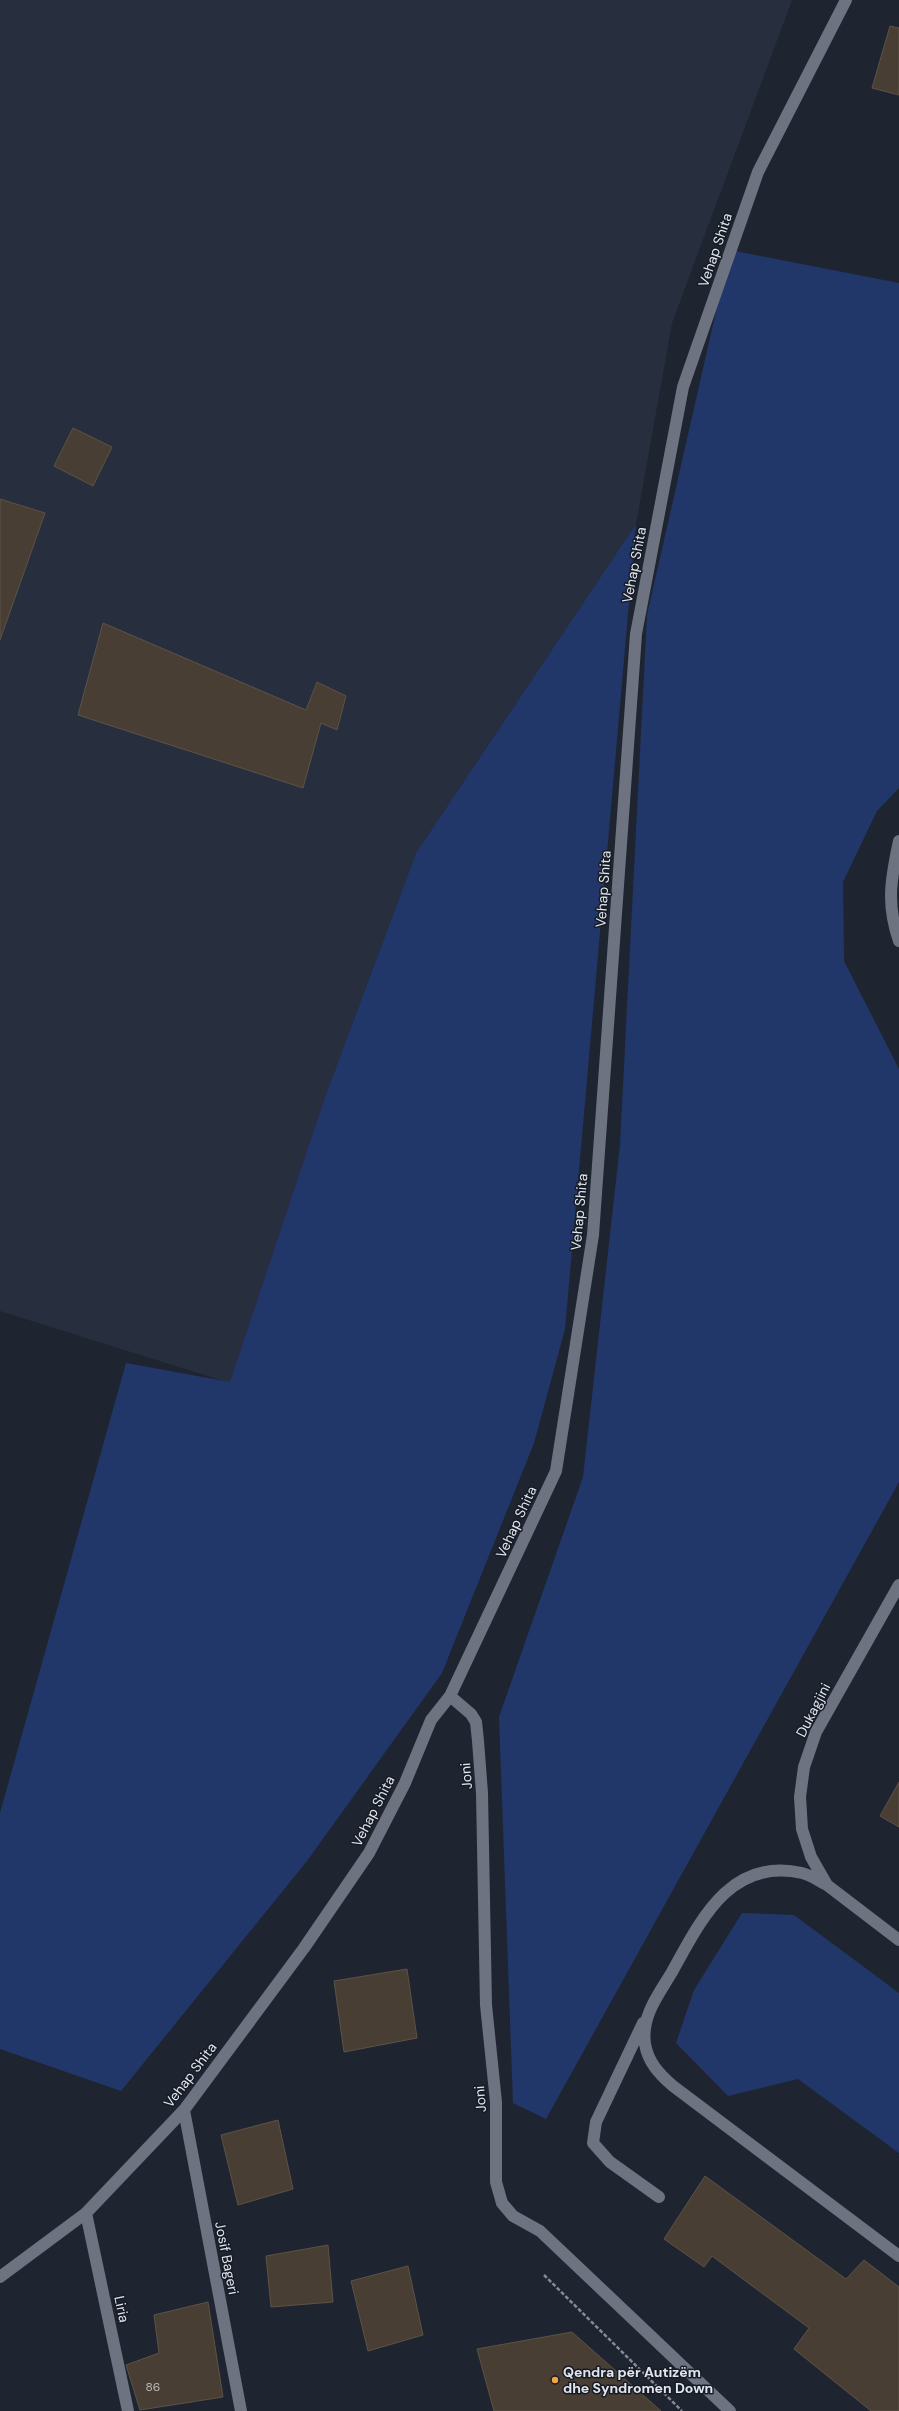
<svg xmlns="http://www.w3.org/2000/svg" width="899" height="2411" viewBox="0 0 899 2411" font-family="'DM Sans',sans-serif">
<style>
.built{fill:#272f3f}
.green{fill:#21376a}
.building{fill:#493e34;stroke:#5d5247}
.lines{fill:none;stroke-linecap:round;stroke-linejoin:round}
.path{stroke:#868b93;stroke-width:2.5;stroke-dasharray:4 2;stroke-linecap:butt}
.minor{stroke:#6d7380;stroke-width:12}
.poi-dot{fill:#f4a345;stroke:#161b26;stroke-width:1.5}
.labels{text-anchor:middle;stroke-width:3;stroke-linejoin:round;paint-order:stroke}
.number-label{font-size:12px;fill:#bbbbbe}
.street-label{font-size:14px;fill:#e1e5ec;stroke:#161b26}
.poi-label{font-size:14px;font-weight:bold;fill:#e1e5ec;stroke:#161b26;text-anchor:start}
</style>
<rect width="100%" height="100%" fill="#1f2530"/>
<!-- built -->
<path class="built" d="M0,0H792L672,323L636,524L416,853L324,1100L230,1383L0,1311Z"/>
<!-- green -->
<path class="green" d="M730,250L899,283V788L877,811L843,882L844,961L899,1069V1482L546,2119L513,2103L499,1717L583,1477L620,1145L647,615Z
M636,524L565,1329L534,1443L442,1673L307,1861L121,2091L0,2049V1813L126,1363L230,1382L324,1100L416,853Z
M742,1913L794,1915L899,1993V2153L798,2079L728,2096L676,2043L694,1990Z"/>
<!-- building -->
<path class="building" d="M890,26L899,28V95L872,88Z
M73,428L112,447L93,486L54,466Z
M0,499L45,513L0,640Z
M103,623L306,710L317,682L346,696L337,730L321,723L303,788L78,715Z
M899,1782V1827L880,1816Z
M407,1969L417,2038L344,2052L334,1981Z
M278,2120L293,2189L238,2205L221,2135Z
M705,2176L846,2279L864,2260L899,2287V2411H871L794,2349L809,2328L712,2256L704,2267L664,2239Z
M328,2245L333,2302L271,2307L266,2256Z
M408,2266L423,2335L368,2351L351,2281Z
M208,2302L223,2397L140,2410L126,2365L159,2353L154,2315Z
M572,2332L661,2411H494L477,2349Z"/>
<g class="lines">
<!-- path -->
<path class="path" d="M544,2275L682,2411"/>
<!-- minor -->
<path class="minor" d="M899,841C891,878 886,904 899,941
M899,1585L816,1732L804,1767L800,1797L802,1829L811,1857L827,1885L899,1940
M450,1696L471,1714L476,1722L478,1741L482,1793L486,2005L496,2102V2182L502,2203L513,2216L540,2231L730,2411
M827,1885C819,1881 811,1875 802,1873C730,1857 701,1920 672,1972C659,1994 641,2016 645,2044C648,2062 659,2074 673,2086L899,2256
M643,2023L596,2122L593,2143L610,2162L659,2197
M184,2110L241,2411
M86,2213L128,2411
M0,2277L86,2213L184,2110L304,1948L369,1853L405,1783L431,1720L450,1696L556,1471L593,1235L636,634L683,387L758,172L846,0"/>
</g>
<!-- markers -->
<circle class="poi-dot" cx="555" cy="2380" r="4"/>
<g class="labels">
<!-- number labels -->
<g class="number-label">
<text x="153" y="2391">86</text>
</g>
<!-- street labels -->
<g class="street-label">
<text transform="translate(715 250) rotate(-71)" y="5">Vehap Shita</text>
<text transform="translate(634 565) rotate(-79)" y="5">Vehap Shita</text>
<text transform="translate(603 889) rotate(-86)" y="5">Vehap Shita</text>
<text transform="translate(579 1212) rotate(-85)" y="5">Vehap Shita</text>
<text transform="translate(516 1522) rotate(-65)" y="5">Vehap Shita</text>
<text transform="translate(813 1710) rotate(-63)" y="5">Dukagjini</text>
<text transform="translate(466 1776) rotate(-94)" y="5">Joni</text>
<text transform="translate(373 1811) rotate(-63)" y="5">Vehap Shita</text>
<text transform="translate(190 2075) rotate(-53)" y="5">Vehap Shita</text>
<text transform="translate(480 2099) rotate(-94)" y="5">Joni</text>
<text transform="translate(227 2258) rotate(79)" y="5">Josif Bageri</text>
<text transform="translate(122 2309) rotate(78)" y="5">Liria</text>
</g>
<!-- poi labels -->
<g class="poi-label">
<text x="563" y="2377">Qendra për Autizëm<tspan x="563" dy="16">dhe Syndromen Down</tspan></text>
</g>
</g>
</svg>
